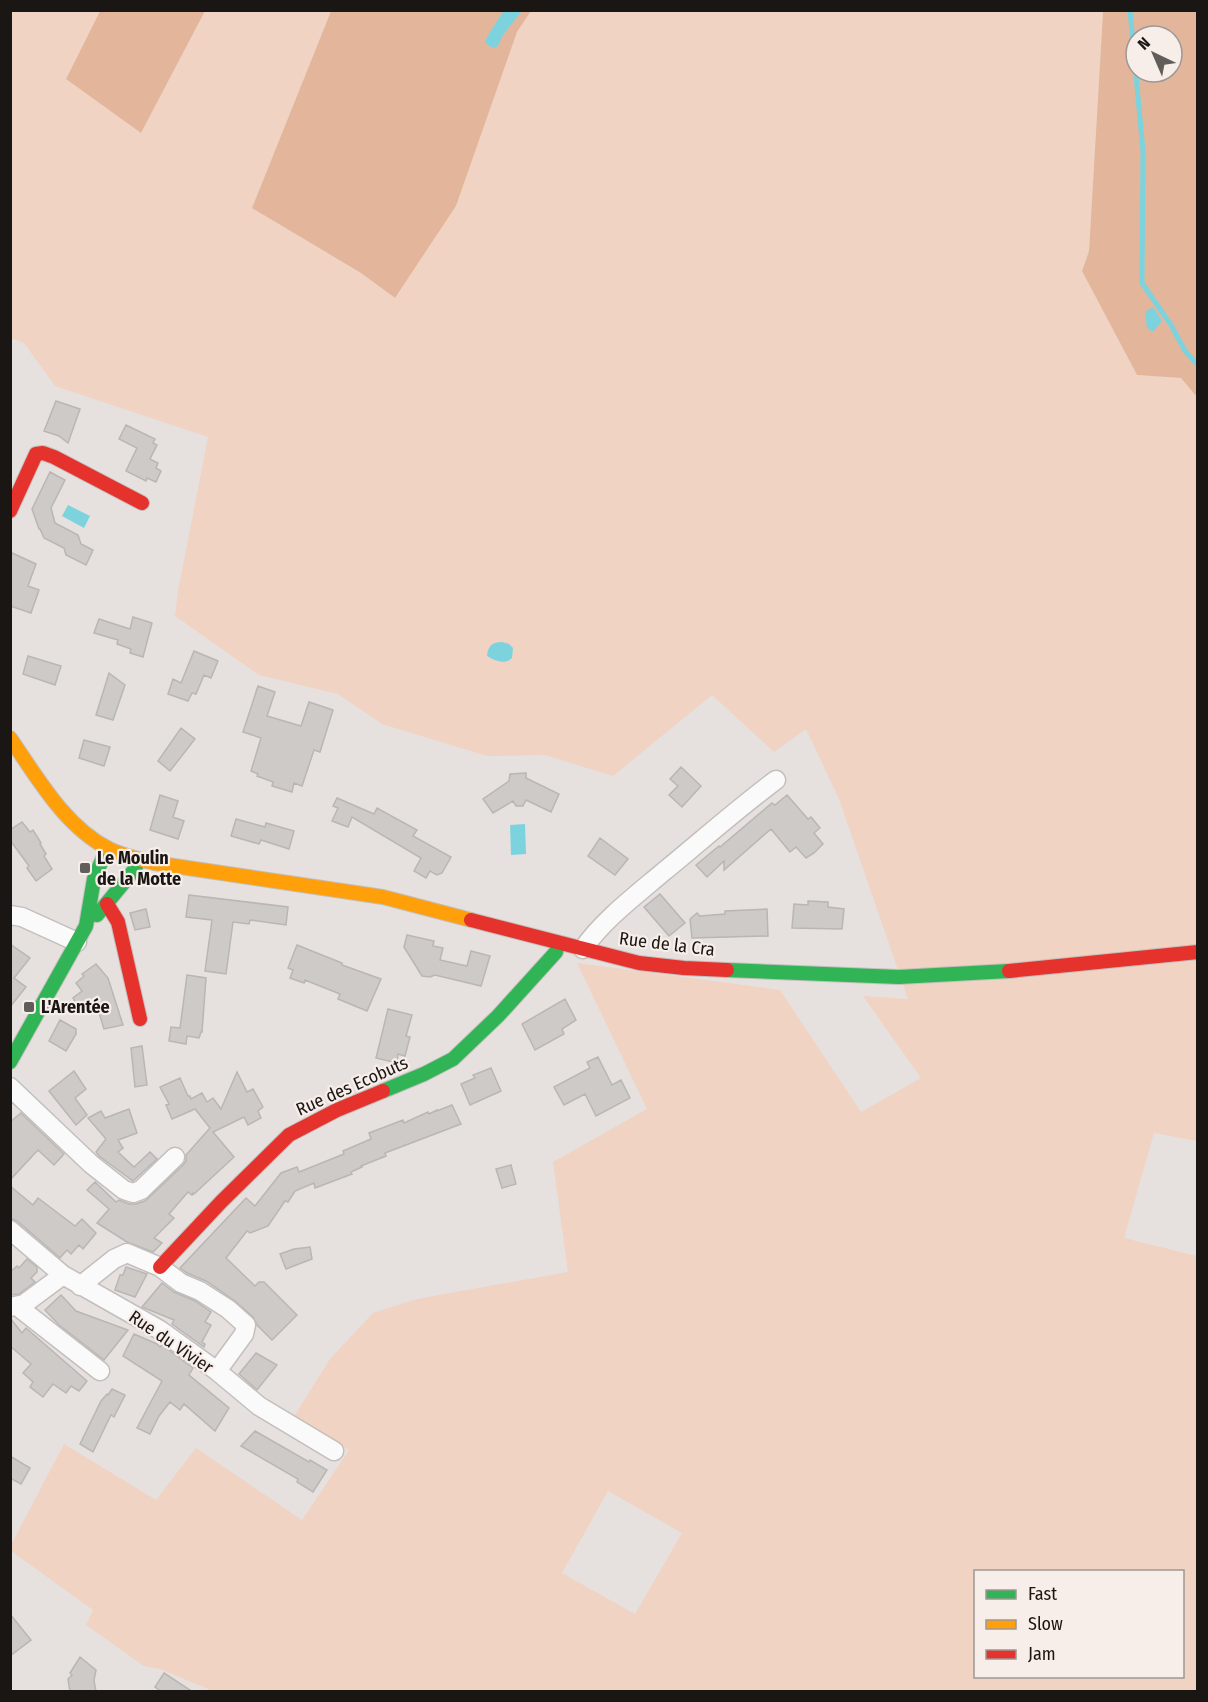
<svg xmlns="http://www.w3.org/2000/svg" width="1208" height="1702" viewBox="0 0 1208 1702" font-family="'Fira Sans Condensed',sans-serif">
<style>
.green{fill:#f0d3c2;fill-rule:evenodd}
.forest{fill:#e3b69c;fill-rule:evenodd}
.water{fill:#7cd3dd}
.lines{fill:none;stroke-linecap:round;stroke-linejoin:round}
.stream{stroke:#7cd3dd;stroke-width:5}
.building{fill:#cdcac7;stroke:#b9b6b3;stroke-width:1.5}
.street-casing{stroke:#c3bfbc;stroke-width:21}
.fast-casing{stroke:#c3bfbc;stroke-width:16}
.slow-casing{stroke:#c3bfbc;stroke-width:16}
.jam-casing{stroke:#c3bfbc;stroke-width:16}
.street{stroke:#fbfafa;stroke-width:18}
.fast{stroke:#30b455;stroke-width:14}
.slow{stroke:#ff9f0a;stroke-width:14}
.jam{stroke:#e5322d;stroke-width:14}
.poi-dot{fill:#615d5b;stroke:#f7ede9;stroke-width:2}
.labels{text-anchor:middle;stroke-width:4.5;stroke-linejoin:round;paint-order:stroke}
.poi-label{font-size:18px;font-weight:bold;fill:#191614;stroke:#f7ede9;text-anchor:start}
.street-label{font-size:18px;fill:#191614;stroke:#f7ede9}
</style>
<rect width="100%" height="100%" fill="#e6e1de"/>
<!-- green -->
<path class="green" d="M11,11H100L66,79L141,133L205,11H331L252,208L361,273L395,298L456,206L517,32L531,11H1101L1103,12L1089,251L1082,271L1137,375L1181,378L1197,397V1141L1154,1133L1124,1238L1197,1256V1691H213L160,1669L144,1666L86,1625L93,1610L11,1551V1545L64,1444L156,1500L196,1448L302,1520L349,1450L293,1418L330,1359L373,1313L417,1299L568,1272L553,1162L647,1109L577,963L780,990L861,1112L921,1078L863,996L908,999L839,799L806,729L774,752L712,695L613,776L545,755L487,756L382,724L338,694L259,675L175,616L178,591L208,437L55,386L24,343L11,338ZM608,1491L682,1533L635,1614L562,1573ZM976,1572H1182V1676H976Z"/>
<!-- forest -->
<path class="forest" d="M100,11H205L141,133L66,79Z
M331,11H531L517,32L456,206L395,298L361,273L252,208Z
M1101,11H1197V397L1181,378L1137,375L1082,271L1089,251L1103,12ZM1136,36H1172V72H1136Z"/>
<!-- water -->
<path class="water" d="M504,10L522,11L503,35L497,47L493,48L485,43L487,37Z
M1153,307L1162,321L1153,332L1147,328L1145,312Z
M68,505L90,516L84,528L62,516Z
M502,642L509,644L513,648L512,658C505,665 495,661 487,656C488,646 492,642 502,642Z
M525,824L526,854L511,855L510,825Z"/>
<g class="lines">
<!-- stream -->
<path class="stream" d="M1130,10L1143,151L1142,283L1171,325L1185,351L1198,365"/>
</g>
<!-- building -->
<path class="building" d="M56,401L80,409L68,443L59,436L44,431Z
M126,425L155,439L153,443L157,445L150,459L158,463L156,468L161,471L156,482L147,478L146,481L126,471L137,448L119,439Z
M50,472L65,480L51,508L55,523L78,535L81,544L93,550L86,565L66,555L64,548L44,538L40,529H39L32,509Z
M10,552L36,564L28,586L39,590L31,613L10,606Z
M133,617L152,623L143,657L130,653L131,649L117,644L118,640L94,633L99,619L130,629Z
M194,651L218,661L211,678L204,675L196,694L192,693L188,701L168,694L173,679L181,683Z
M28,656L61,666L55,685L23,674Z
M109,673L125,685L113,720L96,715Z
M258,686L275,692L267,716L301,726L309,702L333,710L320,752L314,750L302,786L294,783L292,792L272,786L273,782L257,776L258,774L251,771L261,738L243,732Z
M181,728L195,739L170,771L158,761Z
M84,740L110,747L104,766L79,758Z
M681,767L701,786L682,807L669,795L678,786L670,779Z
M526,773V778L559,794L551,812L526,800L523,806H516L513,801L493,813L483,799L509,781L510,774Z
M160,795L178,801L173,817L184,821L178,839L150,830Z
M787,795L808,819L811,817L820,828L814,833L823,844L814,853L806,858L796,847L790,852L771,829L724,870V861L707,877L696,865L719,846L720,847L772,803L775,805Z
M337,798L374,814L377,808L417,830L413,836L451,857L442,873L437,875L430,871L426,878L414,871L421,858L352,817L348,827L332,821L338,808L333,806Z
M236,819L265,827L266,823L294,831L289,849L261,840L259,844L231,836Z
M22,822L30,832L33,830L41,843L40,844L46,854L44,856L52,869L36,881L27,868L29,866L10,840V830Z
M600,838L628,859L615,875L588,856Z
M660,894L685,923L669,936L644,907Z
M189,895L288,907L286,925L250,920L249,924L233,922L226,974L205,971L212,920L186,917Z
M808,901L828,902V907L844,909L842,929L792,928L794,904L808,905Z
M146,909L150,927L135,930L130,913Z
M767,909L768,936L692,938L690,919L697,913L700,916L725,914V911Z
M407,935L434,941L433,946L443,948L440,960L467,966L471,951L490,956L481,986L435,975L430,977L422,976L404,947Z
M10,944L30,958L14,978L26,987L10,1007Z
M297,945L342,963V965L381,979L367,1011L338,999L340,994L305,980L304,983L290,978L293,970L288,968Z
M96,964L108,978L123,1025L104,1029L95,1000L92,1006L80,1010L73,998L82,991L76,983L84,976L82,974Z
M187,975L206,978L202,1032H201L199,1038L187,1036L186,1044L169,1041L171,1027L180,1028Z
M565,999L576,1020L562,1029L564,1034L535,1050L522,1024Z
M388,1009L412,1015L406,1036L410,1037L405,1056L398,1054L397,1063L376,1058Z
M60,1020L76,1029V1034L66,1051L49,1041Z
M142,1046L147,1085L135,1087L131,1048Z
M598,1057L612,1085L621,1080L630,1098L596,1116L585,1094L564,1105L554,1087L590,1068L587,1062Z
M491,1068L501,1091L470,1105L461,1084L475,1078L473,1075Z
M74,1071L86,1089L75,1098L87,1115L76,1125L49,1091Z
M237,1072L247,1092L253,1089L263,1107L258,1111L261,1118L248,1125L244,1117L213,1132L234,1157L194,1194L193,1193L192,1195L188,1192L169,1214L174,1218L154,1238L162,1243L153,1252L127,1242L97,1223L109,1209L87,1190L95,1182L116,1202L119,1200L129,1204H136L145,1201L183,1165L186,1161V1155L210,1128L195,1109L172,1119L166,1105L169,1104L160,1087L180,1078L188,1096H190L191,1099L202,1093L207,1102L213,1098L221,1109Z
M452,1105L461,1124L385,1153L386,1156L361,1166L362,1167L351,1172L352,1174L315,1188L314,1183L295,1191L288,1202L285,1201L268,1226L250,1233L247,1231L226,1258L255,1286L259,1282H264L297,1315L272,1340L257,1325L253,1317L235,1301L206,1281L187,1273L180,1268L246,1198L255,1206L281,1173L297,1167L299,1172L344,1154L343,1151L371,1139L369,1133L403,1120L404,1123L428,1112L429,1114L437,1110V1111Z
M129,1109L137,1133L118,1140L123,1148L118,1152L134,1167L150,1152L157,1159L133,1181L99,1156L96,1152L106,1139L88,1118L101,1111L105,1118Z
M21,1113L64,1154L54,1165L38,1150L10,1180V1122Z
M511,1165L516,1184L502,1188L496,1169Z
M10,1186L33,1205L38,1198L75,1226L82,1219L96,1233L83,1249L79,1245L71,1254L67,1250L60,1258L17,1221L10,1218Z
M310,1247L312,1259L286,1269L280,1254L294,1249Z
M27,1259L37,1267V1272L31,1278L35,1282L19,1294L10,1295V1272L17,1266L19,1268Z
M126,1267L147,1274L135,1297L115,1290L120,1275H123Z
M162,1283L174,1292L195,1301L211,1312L205,1322L211,1325L202,1342L205,1344L204,1347L172,1324L174,1320L142,1307Z
M61,1295L76,1311L128,1330L104,1360L59,1325L45,1310Z
M10,1318L22,1333L26,1328L87,1381L79,1391L71,1386L66,1393L53,1384L43,1397L30,1387L33,1382L23,1373L31,1364L10,1346Z
M134,1334L157,1344L160,1347L162,1345L193,1368L189,1375L229,1408L215,1431L184,1404L180,1410L170,1402L159,1416L150,1434L137,1428L162,1381L123,1356Z
M256,1353L277,1365L257,1390L239,1374Z
M112,1389L125,1395L114,1417L111,1415L93,1452L80,1444L101,1401L107,1394L108,1395Z
M255,1431L309,1462L310,1460L327,1470L313,1492L297,1482L298,1479L241,1446Z
M10,1456L30,1468L21,1484L10,1478Z
M10,1614L31,1640L10,1656Z
M80,1657L96,1670L94,1680L96,1692H70L68,1679L72,1675L70,1673Z
M164,1673L193,1692H162L155,1687Z"/>
<g class="lines">
<!-- street casing -->
<g class="street-casing">
<path id="street" d="M10,915L22,917L77,942
M583,949C602,921 636,895 662,873C700,842 737,809 776,780
M10,1087L91,1164L124,1190L133,1193L141,1190L175,1157
M10,1230L63,1275L160,1330L217,1371L259,1406L334,1451
M80,1286L114,1259L127,1253L160,1267L181,1283L200,1291L228,1309L246,1325L244,1334L217,1371
M17,1306L100,1371
M10,1307L24,1304L63,1275"/>
</g>
<!-- fast casing -->
<g class="fast-casing">
<path id="fast" d="M97,915L135,869L138,860
M727,970L899,977L1009,971
M10,1062L86,926L94,879L107,848
M383,1091L424,1074L453,1059L498,1016L556,952L558,943"/>
</g>
<!-- slow casing -->
<g class="slow-casing">
<path id="slow" d="M10,738C37,777 65,827 109,849C123,856 139,859 154,863L383,897L471,920"/>
</g>
<!-- jam casing -->
<g class="jam-casing">
<path id="jam" d="M10,511L36,454L43,453L54,457L142,503
M107,904L118,922L140,1019
M471,920L639,963L684,968L727,970
M1009,971L1198,952
M160,1267L221,1202L289,1135L337,1110L383,1091"/>
</g>
<!-- street -->
<use href="#street" class="street"/>
<!-- fast -->
<use href="#fast" class="fast"/>
<!-- slow -->
<use href="#slow" class="slow"/>
<!-- jam -->
<use href="#jam" class="jam"/>
</g>
<!-- markers -->
<g class="poi-dot">
<rect x="79" y="862" width="12" height="12" rx="3"/>
<rect x="23" y="1001" width="12" height="12" rx="3"/>
</g>
<g class="labels">
<!-- poi labels -->
<g class="poi-label">
<text x="97" y="864">Le Moulin<tspan x="97" dy="21">de la Motte</tspan></text>
<text x="41" y="1013">L'Arentée</text>
</g>
<!-- street labels -->
<g class="street-label">
<text transform="translate(667 944) rotate(7)" y="6">Rue de la Cra</text>
<text transform="translate(352 1086) rotate(-24)" y="6">Rue des Ecobuts</text>
<text transform="translate(171 1342) rotate(34)" y="6">Rue du Vivier</text>
</g>
</g>
<!-- border -->
<rect width="1208" height="1702" fill="none" stroke="#191614" stroke-width="24"/>
<!-- legend -->
<rect x="974" y="1570" width="210" height="108" fill="#f7ede9" stroke="#9e9794" stroke-width="1.5"/>
<rect x="986" y="1590" width="30" height="9" fill="#30b455" stroke="#9e9794" stroke-width="1.5"/>
<text x="1028" y="1600" font-size="18" fill="#191614">Fast</text>
<rect x="986" y="1620" width="30" height="9" fill="#ff9f0a" stroke="#9e9794" stroke-width="1.5"/>
<text x="1028" y="1630" font-size="18" fill="#191614">Slow</text>
<rect x="986" y="1650" width="30" height="9" fill="#e5322d" stroke="#9e9794" stroke-width="1.5"/>
<text x="1028" y="1660" font-size="18" fill="#191614">Jam</text>
<!-- north arrow -->
<g transform="translate(1154 54) rotate(316)"><circle r="28" fill="#f7ede9" stroke="#9e9794" stroke-width="1.5"/>
<path d="M0-4.5L10 22L0 15L-10 22Z" fill="#615d5b"/>
<text y="-9" font-size="16" font-weight="bold" text-anchor="middle" fill="#191614">N</text>
</g>
</svg>
